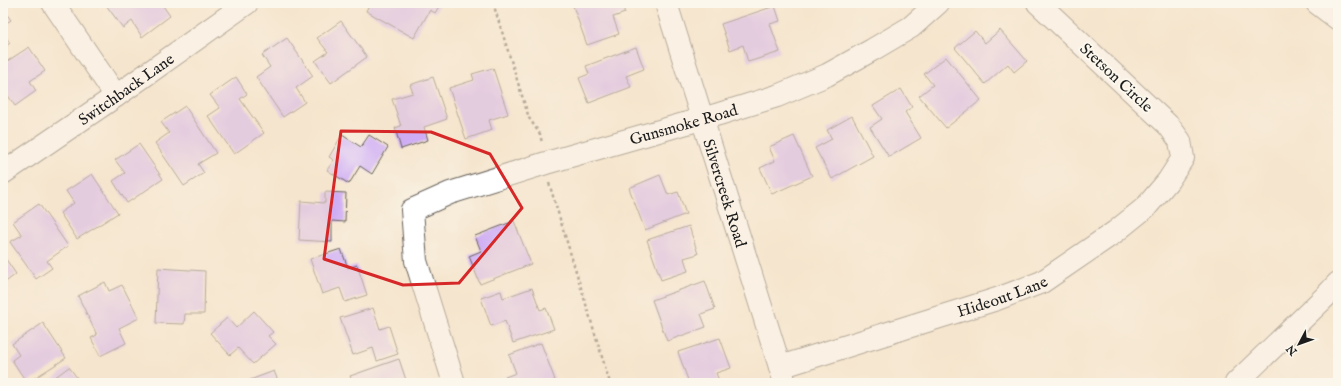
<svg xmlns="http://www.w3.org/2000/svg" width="1341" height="386" viewBox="0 0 1341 386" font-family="'IM FELL English',serif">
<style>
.building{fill:#cfadf4}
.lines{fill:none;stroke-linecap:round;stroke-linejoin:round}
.minor-casing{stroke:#68625a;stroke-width:24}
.secondary-casing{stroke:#68625a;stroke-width:24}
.primary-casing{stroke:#68625a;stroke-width:24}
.path{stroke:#68625a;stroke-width:2.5;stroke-dasharray:3 3;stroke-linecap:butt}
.minor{stroke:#fff;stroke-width:22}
.secondary{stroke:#fff;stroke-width:22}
.primary{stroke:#fff;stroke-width:22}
.marked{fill:none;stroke:#d62828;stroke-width:3;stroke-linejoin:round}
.labels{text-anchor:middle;stroke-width:4;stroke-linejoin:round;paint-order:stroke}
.street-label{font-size:16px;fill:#1c1c1c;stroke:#fbf7ec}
</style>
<rect width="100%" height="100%" fill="#fbf7ec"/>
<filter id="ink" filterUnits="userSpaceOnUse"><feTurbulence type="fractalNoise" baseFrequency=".025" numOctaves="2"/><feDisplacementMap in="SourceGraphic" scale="8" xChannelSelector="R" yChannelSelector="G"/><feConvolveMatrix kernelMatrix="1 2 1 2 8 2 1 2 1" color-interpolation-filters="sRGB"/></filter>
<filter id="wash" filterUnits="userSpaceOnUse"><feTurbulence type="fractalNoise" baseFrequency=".012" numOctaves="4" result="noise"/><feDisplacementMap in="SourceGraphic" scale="16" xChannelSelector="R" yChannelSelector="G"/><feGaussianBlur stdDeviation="0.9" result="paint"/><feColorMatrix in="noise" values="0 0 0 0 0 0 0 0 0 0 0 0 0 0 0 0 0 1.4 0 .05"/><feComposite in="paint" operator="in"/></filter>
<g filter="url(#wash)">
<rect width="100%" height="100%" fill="#f5e5ce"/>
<g id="blocks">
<!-- building -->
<path class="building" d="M108,3H161L170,16L142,37L132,21L123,28L106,5Z
M370,3H441L435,13L430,10L414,38L366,11Z
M572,3H621L625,13L613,17L619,34L587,45Z
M775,6L780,21L770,24L780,52L748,62L743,45L730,50L721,24Z
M3,9L11,20L3,25Z
M341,21L367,57L331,83L315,61L328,52L317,38Z
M1000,30L1027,61L1014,72L1008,64L985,84L955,48L975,31L985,43Z
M3,33L10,43L3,48Z
M287,38L313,76L296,88L305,102L283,117L256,77L270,67L262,55Z
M29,47L45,71L30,81L36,91L15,106L3,88V64Z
M636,47L644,69L626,76L631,87L589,103L579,78L589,74L586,66Z
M946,57L981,100L946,128L919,96L933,85L924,74Z
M493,68L508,114L489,120L492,130L466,139L449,88L474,80L472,74Z
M236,77L247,94L240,99L264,133L234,154L208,116L220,108L210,95Z
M433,77L447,119L424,127L428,140L401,149L395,128L401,126L392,99L413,93L410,85Z
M901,89L912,107L905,112L921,138L889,157L870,127L882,119L873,106Z
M185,106L216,153L198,164L204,173L184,186L155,143L169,133L161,122Z
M852,116L873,156L832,179L815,148L832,139L827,130Z
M342,135L361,147L369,135L388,147L372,174L360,166L349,184L327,170L334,160L329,157Z
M794,136L812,176L772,194L760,168L775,161L769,147Z
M139,144L163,179L127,203L113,181L125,173L115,160Z
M92,174L118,213L77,239L60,213L74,203L66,191Z
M660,175L668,195L678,192L686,214L645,230L629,188Z
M325,192L346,193L345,222L332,221V242L299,240L301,201L325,203Z
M39,204L68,246L47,261L52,268L36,279L10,242L22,235L13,222Z
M514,221L531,264L480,284L469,256L481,251L475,236Z
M689,226L698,254L684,258L688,271L661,280L647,240Z
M341,249L348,268L357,265L367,295L345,302L340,288L322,294L310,259Z
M3,255L16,274L3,284Z
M158,268L205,271L204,314H185L184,324L156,323Z
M705,281L715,309L701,314L706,327L667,341L652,300Z
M105,282L109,291L122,285L139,318L119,328L126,343L100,356L91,338L97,335L78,296Z
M532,288L540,310L546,308L554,329L513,343L505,321L491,326L481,298L501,291L503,298Z
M373,308L380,329L389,326L398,354L377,361L373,348L353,355L340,318Z
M254,311L273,332L268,336L276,344L253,364L238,348L230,355L210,333L227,318L236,328Z
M43,323L66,358L27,383L12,360L19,355L12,344Z
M720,338L731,368L716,373L720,383H689L678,352Z
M541,343L555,380L548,383H507L505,377L516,373L509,355Z
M399,359L407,383H353L350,376Z
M69,367L81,383H47Z
M274,371L279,383H242Z"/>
</g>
</g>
<g filter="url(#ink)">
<use href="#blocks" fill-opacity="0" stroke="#68625a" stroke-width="1"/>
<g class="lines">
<!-- minor casing -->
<g class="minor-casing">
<g id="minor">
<path d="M53,3L116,96"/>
<path id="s1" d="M666,3L785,383"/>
<path id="s2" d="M3,173L116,96L247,3"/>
<path id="s3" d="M780,367L997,299L1042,282L1115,232L1146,207L1168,181L1183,158L1180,141L1169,126L1038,3"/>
<path id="s4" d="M454,383L416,261L412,210L450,193L546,163L719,114L777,96L827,75L872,50L911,27L938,3"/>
</g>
</g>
<!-- secondary casing -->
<g class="secondary-casing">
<path id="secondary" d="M1236,383L1326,296L1338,283"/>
</g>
<!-- primary casing -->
<g class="primary-casing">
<path id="primary" d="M1317,3L1338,19"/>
</g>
<!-- path -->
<path class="path" d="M493,3L529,118L540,134L542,143
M549,183L610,383"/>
<!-- minor -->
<use href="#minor" class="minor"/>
<!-- secondary -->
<use href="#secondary" class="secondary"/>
<!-- primary -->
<use href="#primary" class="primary"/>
</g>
</g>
<!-- marked area -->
<path d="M0 0H1341V386H0ZM341,131L431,132L490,154L522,208L459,283L403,285L324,259Z" fill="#f5e5ce" fill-opacity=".55" fill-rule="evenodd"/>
<path class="marked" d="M341,131L431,132L490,154L522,208L459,283L403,285L324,259Z"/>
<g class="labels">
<!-- street labels -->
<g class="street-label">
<text transform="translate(1117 77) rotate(43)" y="6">Stetson Circle</text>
<text dy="6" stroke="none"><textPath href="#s2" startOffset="149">Switchback Lane</textPath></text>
<text dy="6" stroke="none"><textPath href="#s4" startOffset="464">Gunsmoke Road</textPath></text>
<text dy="6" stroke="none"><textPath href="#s1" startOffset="199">Silvercreek Road</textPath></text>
<text dy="6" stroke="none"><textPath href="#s3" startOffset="233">Hideout Lane</textPath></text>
</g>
</g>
<!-- margin -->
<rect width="1341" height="386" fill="none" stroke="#fbf7ec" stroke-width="16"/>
<!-- north arrow -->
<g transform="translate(1299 344) rotate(229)" stroke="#fbf7ec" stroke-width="3" paint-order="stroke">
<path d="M0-3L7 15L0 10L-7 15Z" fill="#1c1c1c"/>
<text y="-6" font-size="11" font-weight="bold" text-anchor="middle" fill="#1c1c1c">N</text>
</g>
</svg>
